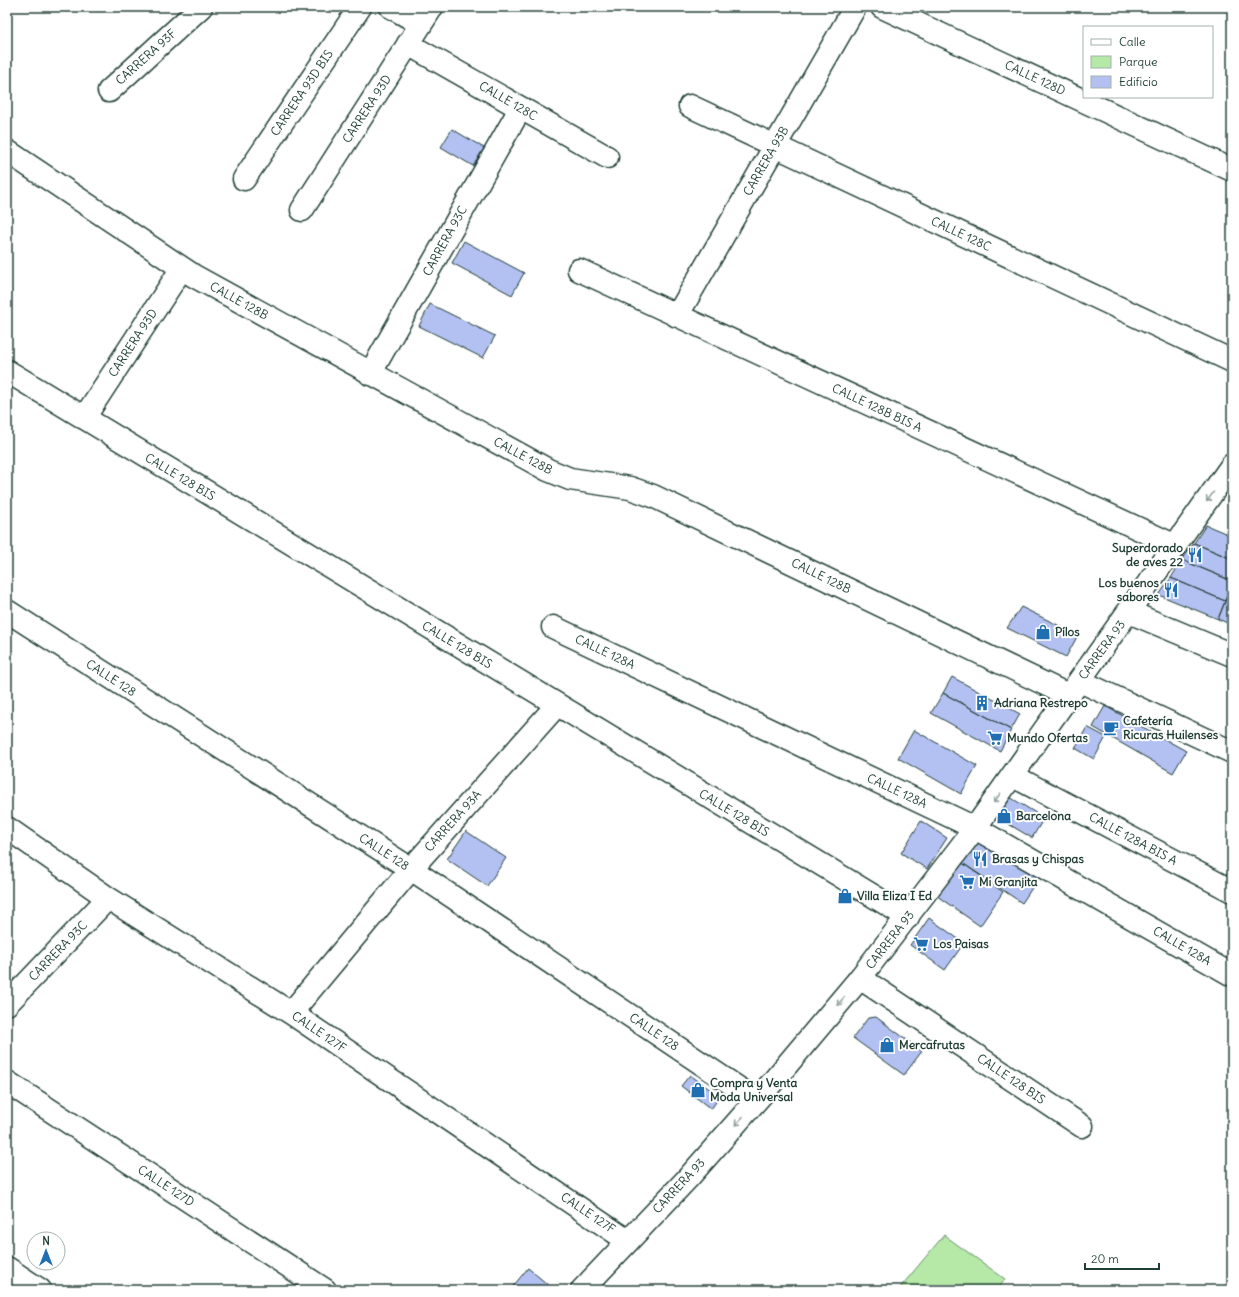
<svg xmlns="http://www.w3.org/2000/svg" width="1239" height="1297" viewBox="0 0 1239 1297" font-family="Delius,sans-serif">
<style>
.green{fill:#b6e8a8;stroke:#6a926e}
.building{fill:#b3c1f2;stroke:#1f3d34}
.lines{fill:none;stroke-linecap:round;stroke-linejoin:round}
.minor-casing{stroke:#1f3d34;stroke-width:25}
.tertiary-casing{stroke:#1f3d34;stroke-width:25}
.minor{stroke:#fff;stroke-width:22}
.tertiary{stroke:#fff;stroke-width:22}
.oneway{stroke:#8f9e9a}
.labels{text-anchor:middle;stroke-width:4;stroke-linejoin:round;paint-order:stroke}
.street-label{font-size:12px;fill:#1f3d34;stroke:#fff}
.poi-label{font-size:12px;font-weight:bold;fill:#1f3d34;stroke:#fff;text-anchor:start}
</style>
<rect width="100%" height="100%" fill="#fff"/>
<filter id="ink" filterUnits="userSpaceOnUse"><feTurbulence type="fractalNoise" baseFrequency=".025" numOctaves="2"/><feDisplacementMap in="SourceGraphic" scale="8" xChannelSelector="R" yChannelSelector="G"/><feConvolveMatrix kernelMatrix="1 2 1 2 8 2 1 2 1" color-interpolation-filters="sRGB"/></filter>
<g filter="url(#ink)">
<!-- green -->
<path class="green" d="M944,1235L1005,1279L998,1290H898Z"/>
<!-- building -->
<path class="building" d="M452,129L484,148L473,166L441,147Z
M464,241L524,273L512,295L452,263Z
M430,304L495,336L483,358L419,326Z
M1206,525L1232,536V559L1194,543Z
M1194,543L1232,559V581L1182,560Z
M1182,560L1232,581L1225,601L1171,578Z
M1171,578L1225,601L1218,619L1159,595Z
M1232,585V625L1218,619Z
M1021,607L1078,635L1066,657L1007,628Z
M952,677L1020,714L1011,730L943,693Z
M943,693L1011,730L1000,751L931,713Z
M1105,706L1186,751L1173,773L1093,727Z
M1087,727L1106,737L1094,759L1075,748Z
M914,730L977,766L961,794L898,758Z
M1008,796L1044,818L1032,838L995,816Z
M921,821L947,838L927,869L901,853Z
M466,831L506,858L487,886L447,859Z
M979,837L1040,876L1022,903L961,862Z
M961,862L1003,892L980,926L937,896Z
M929,918L964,943L945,970L910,945Z
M876,1017L922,1051L904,1075L853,1038L868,1018Z
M690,1075L715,1093L716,1102L711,1109L681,1086Z
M528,1268L553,1289L552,1290H510Z"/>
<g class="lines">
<!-- minor casing -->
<g class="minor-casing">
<path id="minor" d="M391,7L421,24
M882,7L1232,170
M408,44L607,157
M109,91L201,7
M690,106L1232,361
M7,151L194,276L548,470L570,479L630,488L653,496L1070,696
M244,179L360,7
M302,210L432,7
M579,270L1176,546
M677,316L855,7
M7,371L908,917
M370,374L520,109
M84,418L182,268
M7,611L411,869L756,1100
M1129,612L1232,655
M553,627L975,828L1232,975
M1080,681L1232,752
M1013,776L1232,891
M7,828L108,898L291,1013L628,1241
M860,978L1082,1126
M7,1004L108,898
M291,1013L411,869L557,705
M7,1082L325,1290
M7,1268L40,1290"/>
</g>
<!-- tertiary casing -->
<g class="tertiary-casing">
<path id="tertiary" d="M582,1290L688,1178L770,1085L860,978L975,828L1232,465"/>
</g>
<!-- minor -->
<use href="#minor" class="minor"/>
<!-- tertiary -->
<use href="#tertiary" class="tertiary"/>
</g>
<!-- one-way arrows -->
<defs><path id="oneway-shaft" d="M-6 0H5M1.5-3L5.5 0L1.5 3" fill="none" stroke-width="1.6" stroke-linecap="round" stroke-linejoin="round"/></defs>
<g class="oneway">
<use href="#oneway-shaft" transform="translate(1210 497) rotate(125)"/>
<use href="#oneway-shaft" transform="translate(997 798) rotate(125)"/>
<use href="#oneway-shaft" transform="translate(841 1001) rotate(130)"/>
<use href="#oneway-shaft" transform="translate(739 1121) rotate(132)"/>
</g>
</g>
<!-- icons -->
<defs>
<g id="restaurant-bare" transform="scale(1.2)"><path d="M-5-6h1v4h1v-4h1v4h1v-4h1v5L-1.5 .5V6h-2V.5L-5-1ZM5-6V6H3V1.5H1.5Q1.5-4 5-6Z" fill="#1f6fb2" stroke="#fff" stroke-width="2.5" paint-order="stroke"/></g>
<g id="shop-bare" transform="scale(1.2)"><path d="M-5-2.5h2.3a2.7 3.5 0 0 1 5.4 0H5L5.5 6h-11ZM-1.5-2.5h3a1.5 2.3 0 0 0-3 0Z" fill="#1f6fb2" stroke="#fff" stroke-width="2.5" paint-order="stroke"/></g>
<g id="building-bare" transform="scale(1.2)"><path d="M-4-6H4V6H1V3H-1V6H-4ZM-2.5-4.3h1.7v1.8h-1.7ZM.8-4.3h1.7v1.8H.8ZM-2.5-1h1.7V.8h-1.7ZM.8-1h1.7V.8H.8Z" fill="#1f6fb2" stroke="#fff" stroke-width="2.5" paint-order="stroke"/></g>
<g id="cafe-bare" transform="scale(1.2)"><path d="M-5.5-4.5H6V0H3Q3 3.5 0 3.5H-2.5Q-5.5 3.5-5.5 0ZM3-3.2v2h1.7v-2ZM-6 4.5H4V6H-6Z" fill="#1f6fb2" stroke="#fff" stroke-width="2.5" paint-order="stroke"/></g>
<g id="supermarket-bare" transform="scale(1.2)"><path d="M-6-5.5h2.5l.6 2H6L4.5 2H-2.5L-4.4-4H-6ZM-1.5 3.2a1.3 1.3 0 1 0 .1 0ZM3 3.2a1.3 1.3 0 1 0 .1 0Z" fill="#1f6fb2" stroke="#fff" stroke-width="2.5" paint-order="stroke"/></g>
</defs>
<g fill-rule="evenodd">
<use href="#restaurant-bare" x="1195" y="555"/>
<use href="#restaurant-bare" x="1171" y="590"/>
<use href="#shop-bare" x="1043" y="632"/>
<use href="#building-bare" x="982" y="703"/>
<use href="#cafe-bare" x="1111" y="728"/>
<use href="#supermarket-bare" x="995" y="738"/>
<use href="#shop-bare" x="1004" y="816"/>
<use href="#restaurant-bare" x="980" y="859"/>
<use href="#supermarket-bare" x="967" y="882"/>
<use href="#shop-bare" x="845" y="896"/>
<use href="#supermarket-bare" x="921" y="944"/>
<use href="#shop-bare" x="887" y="1045"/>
<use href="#shop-bare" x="698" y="1090"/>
</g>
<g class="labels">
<!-- street labels -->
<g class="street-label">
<text transform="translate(146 57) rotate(-42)" y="4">CARRERA 93F</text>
<text transform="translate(1035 78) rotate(25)" y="4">CALLE 128D</text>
<text transform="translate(302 93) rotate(-56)" y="4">CARRERA 93D BIS</text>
<text transform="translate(508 101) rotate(30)" y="4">CALLE 128C</text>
<text transform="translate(367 109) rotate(-57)" y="4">CARRERA 93D</text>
<text transform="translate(766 161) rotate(-60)" y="4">CARRERA 93B</text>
<text transform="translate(961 234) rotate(25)" y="4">CALLE 128C</text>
<text transform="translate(445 241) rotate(-61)" y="4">CARRERA 93C</text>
<text transform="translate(239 301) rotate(29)" y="4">CALLE 128B</text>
<text transform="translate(133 343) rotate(-57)" y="4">CARRERA 93D</text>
<text transform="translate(877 408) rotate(25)" y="4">CALLE 128B BIS A</text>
<text transform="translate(523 456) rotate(28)" y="4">CALLE 128B</text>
<text transform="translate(180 477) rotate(31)" y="4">CALLE 128 BIS</text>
<text transform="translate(821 576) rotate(26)" y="4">CALLE 128B</text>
<text transform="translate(457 645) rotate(31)" y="4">CALLE 128 BIS</text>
<text transform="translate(1102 650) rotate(-54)" y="4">CARRERA 93</text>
<text transform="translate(605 652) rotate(25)" y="4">CALLE 128A</text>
<text transform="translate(111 678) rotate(33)" y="4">CALLE 128</text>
<text transform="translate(897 791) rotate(25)" y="4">CALLE 128A</text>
<text transform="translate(734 813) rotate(31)" y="4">CALLE 128 BIS</text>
<text transform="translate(453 821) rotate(-48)" y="4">CARRERA 93A</text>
<text transform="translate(1133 839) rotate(28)" y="4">CALLE 128A BIS A</text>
<text transform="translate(384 852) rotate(33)" y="4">CALLE 128</text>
<text transform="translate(890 940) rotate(-52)" y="4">CARRERA 93</text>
<text transform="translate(1182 946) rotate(30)" y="4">CALLE 128A</text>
<text transform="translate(58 951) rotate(-46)" y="4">CARRERA 93C</text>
<text transform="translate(319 1032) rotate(34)" y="4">CALLE 127F</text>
<text transform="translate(654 1032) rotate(34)" y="4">CALLE 128</text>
<text transform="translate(1011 1079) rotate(34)" y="4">CALLE 128 BIS</text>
<text transform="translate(166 1186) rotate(33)" y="4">CALLE 127D</text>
<text transform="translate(679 1186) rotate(-47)" y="4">CARRERA 93</text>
<text transform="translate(588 1213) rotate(34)" y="4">CALLE 127F</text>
</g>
<!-- poi labels -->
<g class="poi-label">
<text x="1183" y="552" text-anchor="end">Superdorado<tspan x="1183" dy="14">de aves 22</tspan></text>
<text x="1159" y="587" text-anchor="end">Los buenos<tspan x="1159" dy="14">sabores</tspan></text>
<text x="1055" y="636">Pílos</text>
<text x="994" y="707">Adriana Restrepo</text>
<text x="1123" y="725">Cafetería<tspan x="1123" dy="14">Ricuras Huilenses</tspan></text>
<text x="1007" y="742">Mundo Ofertas</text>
<text x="1016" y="820">Barcelona</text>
<text x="992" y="863">Brasas y Chispas</text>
<text x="979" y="886">Mi Granjita</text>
<text x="857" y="900">Villa Eliza I Ed</text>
<text x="933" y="948">Los Paisas</text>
<text x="899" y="1049">Mercafrutas</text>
<text x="710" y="1087">Compra y Venta<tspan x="710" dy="14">Moda Universal</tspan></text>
</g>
</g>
<!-- margin -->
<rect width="1239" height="1297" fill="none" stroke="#fff" stroke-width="24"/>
<rect x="12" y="12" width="1215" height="1273" fill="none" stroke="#1f3d34" stroke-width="1.5" filter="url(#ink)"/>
<!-- legend -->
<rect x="1083" y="26" width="130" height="72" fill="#ffffff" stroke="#a5b1ae"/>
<rect x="1091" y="39" width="20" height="6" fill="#ffffff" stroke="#a5b1ae"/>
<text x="1119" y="46" font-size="12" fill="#1f3d34">Calle</text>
<rect x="1091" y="56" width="20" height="12" fill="#b6e8a8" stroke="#a5b1ae"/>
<text x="1119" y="66" font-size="12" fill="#1f3d34">Parque</text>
<rect x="1091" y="76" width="20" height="12" fill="#b3c1f2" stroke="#a5b1ae"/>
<text x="1119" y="86" font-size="12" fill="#1f3d34">Edificio</text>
<!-- north arrow -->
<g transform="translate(46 1251)"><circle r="19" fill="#ffffff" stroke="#a5b1ae"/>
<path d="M0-3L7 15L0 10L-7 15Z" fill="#1f6fb2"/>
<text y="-6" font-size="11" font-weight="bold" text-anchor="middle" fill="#1f3d34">N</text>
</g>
<!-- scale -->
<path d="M1085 1263v6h74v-6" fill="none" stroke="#1f3d34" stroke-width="2"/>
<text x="1091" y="1263" font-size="12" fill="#1f3d34" stroke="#ffffff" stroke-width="3" paint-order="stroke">20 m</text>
</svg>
